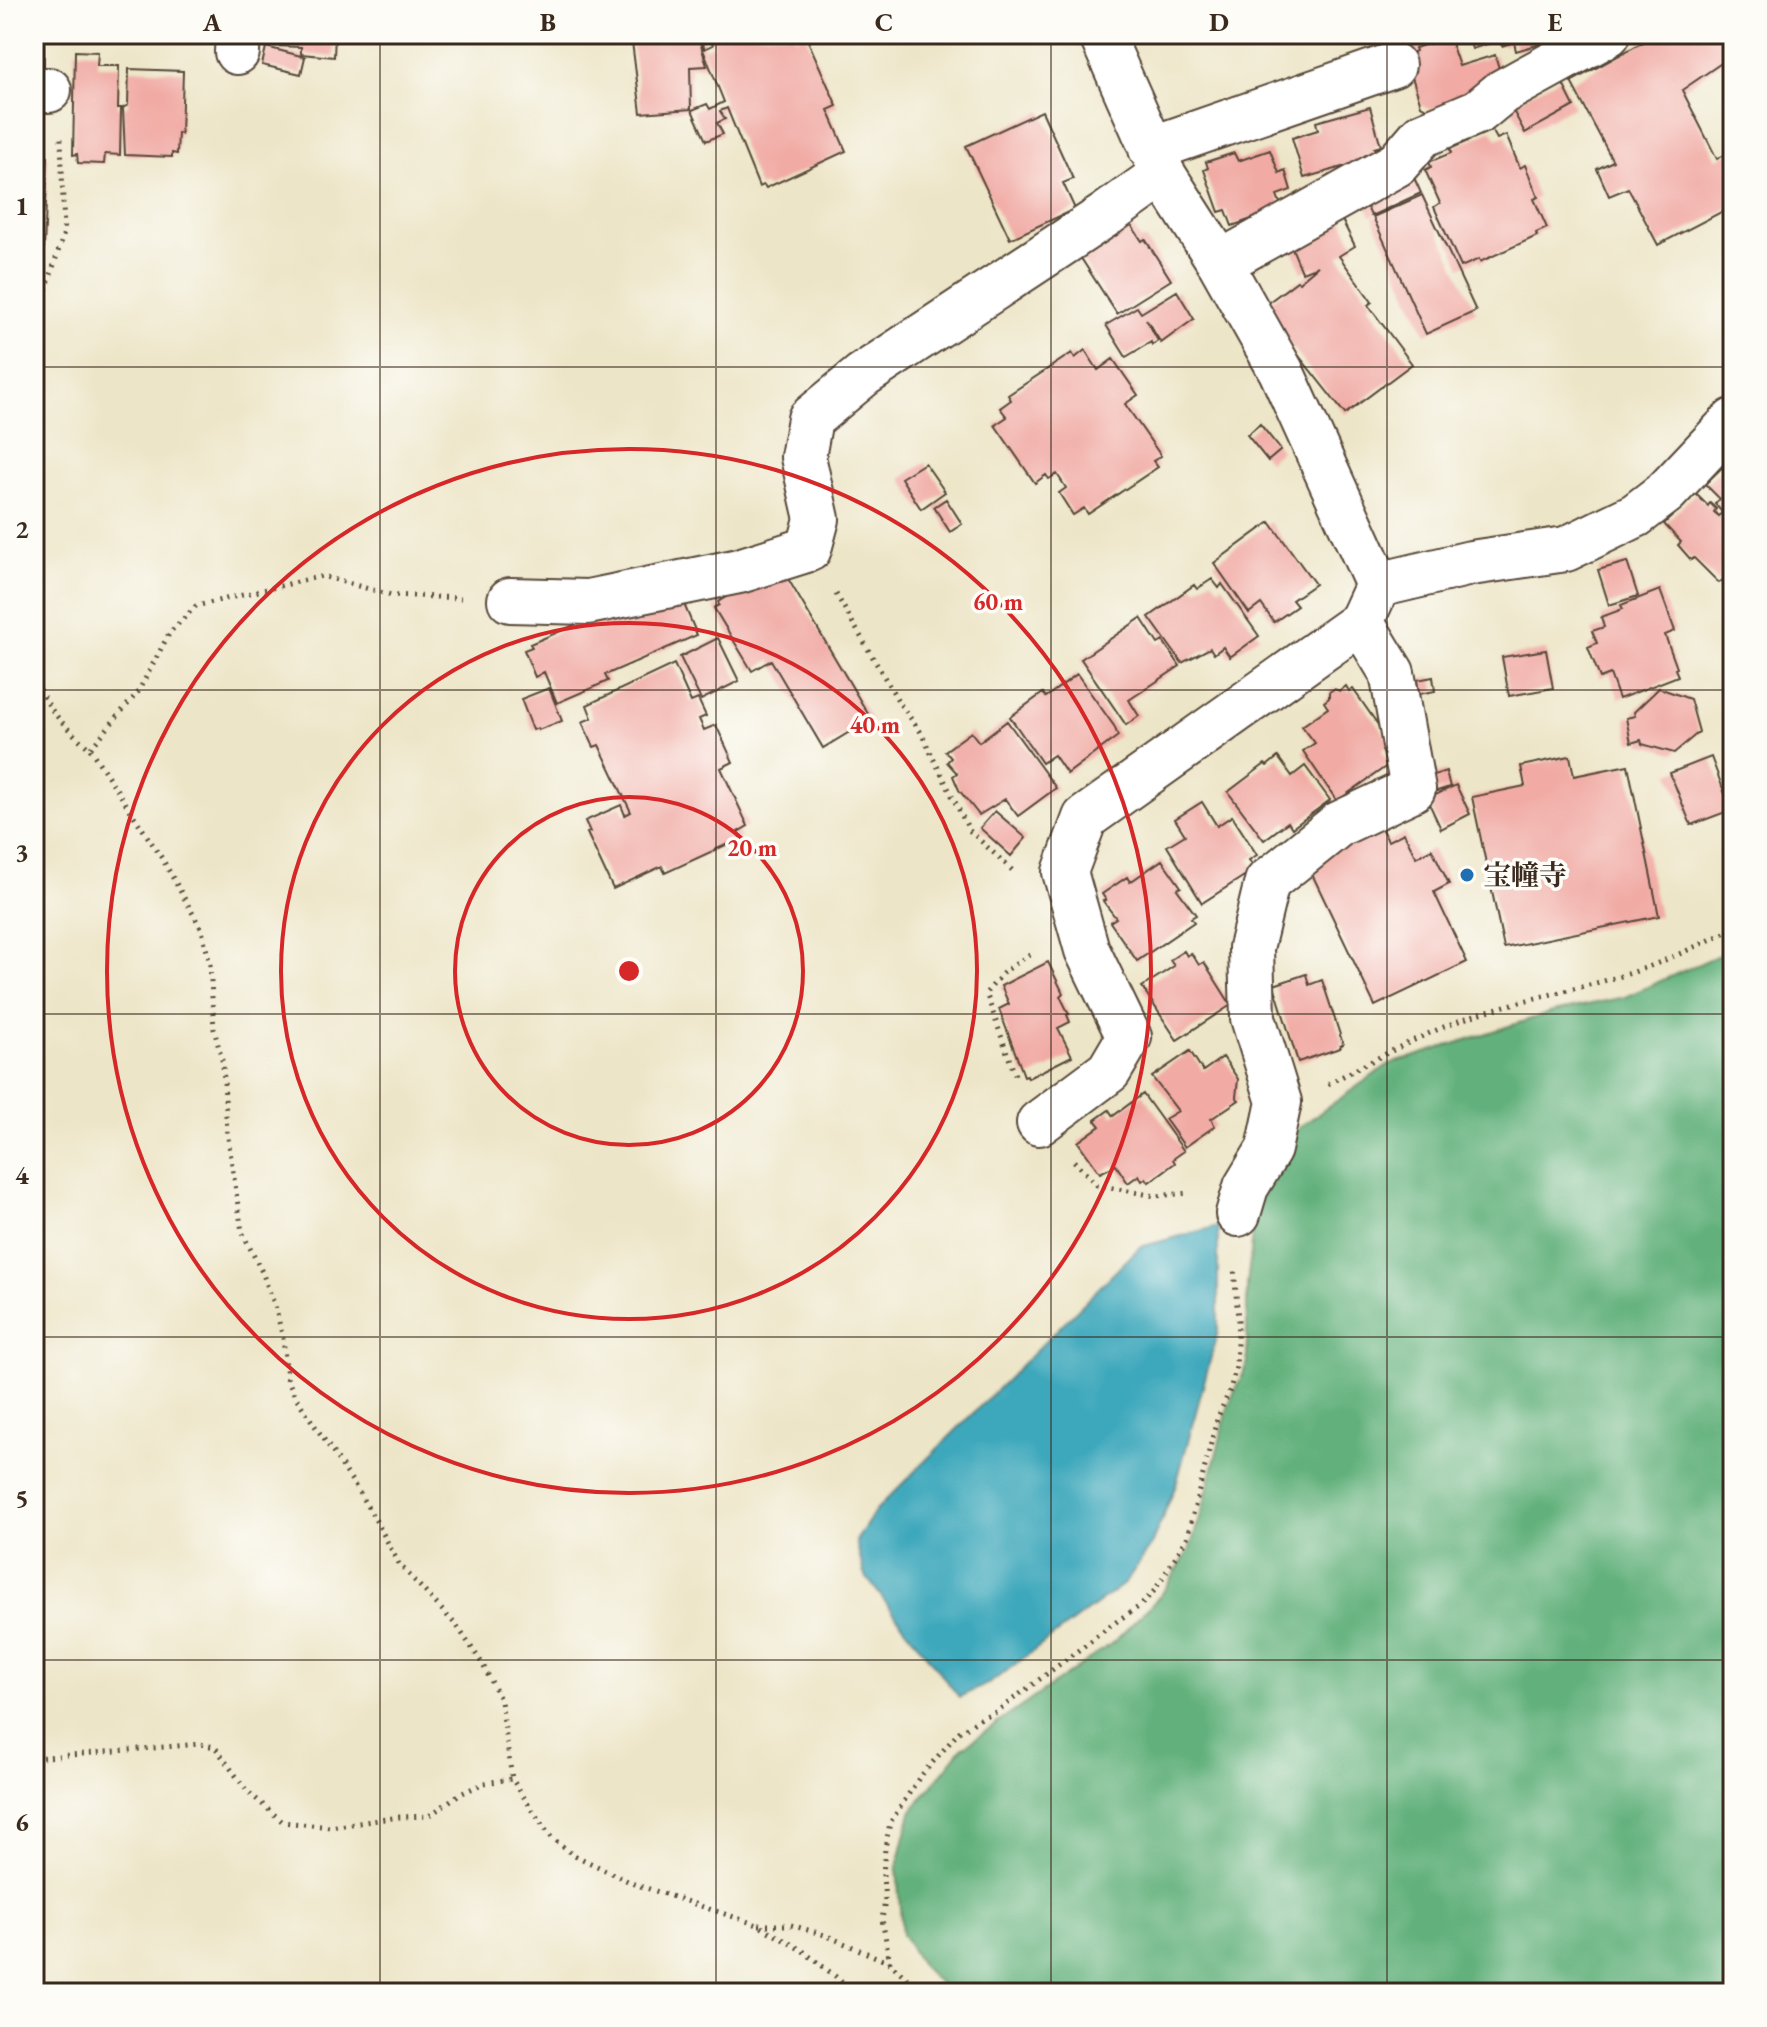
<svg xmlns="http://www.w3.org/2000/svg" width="1767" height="2027" viewBox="0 0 1767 2027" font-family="'EB Garamond','Noto Serif JP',serif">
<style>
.forest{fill:#62b17c;stroke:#4e6e4d;stroke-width:2}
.water{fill:#3ca8bc;stroke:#3c696d;stroke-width:2}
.building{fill:#f1aaa4}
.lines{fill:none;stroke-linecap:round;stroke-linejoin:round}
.minor-casing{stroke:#564637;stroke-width:48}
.path{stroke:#564637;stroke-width:5;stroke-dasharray:2 6;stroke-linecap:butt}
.minor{stroke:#fff;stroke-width:44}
.grid{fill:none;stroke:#3b2a1e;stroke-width:2;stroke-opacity:0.55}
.ring{fill:none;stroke:#d62828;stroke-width:4}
.poi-dot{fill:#1f6fb2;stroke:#fdfcf7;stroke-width:3}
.labels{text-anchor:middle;stroke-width:7;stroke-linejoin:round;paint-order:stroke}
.poi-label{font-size:28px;font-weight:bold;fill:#3b2a1e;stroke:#fdfcf7;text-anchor:start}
.centre{fill:#d62828;stroke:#fdfcf7;stroke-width:4}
.ring-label{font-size:24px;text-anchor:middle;font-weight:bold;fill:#d62828;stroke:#fdfcf7;stroke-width:7;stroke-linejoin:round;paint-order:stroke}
.neatline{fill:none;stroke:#3b2a1e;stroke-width:3}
.grid-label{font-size:26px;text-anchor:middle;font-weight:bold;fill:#3b2a1e}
</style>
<rect width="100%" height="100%" fill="#fdfcf7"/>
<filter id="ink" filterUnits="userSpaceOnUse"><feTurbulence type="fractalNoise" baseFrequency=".0125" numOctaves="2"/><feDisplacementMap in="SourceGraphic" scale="16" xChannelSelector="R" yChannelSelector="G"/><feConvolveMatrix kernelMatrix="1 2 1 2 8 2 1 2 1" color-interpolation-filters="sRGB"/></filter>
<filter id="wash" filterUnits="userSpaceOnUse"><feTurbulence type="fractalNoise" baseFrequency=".006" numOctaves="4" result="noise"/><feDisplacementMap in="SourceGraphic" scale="32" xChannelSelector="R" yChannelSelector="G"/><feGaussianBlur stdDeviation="1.8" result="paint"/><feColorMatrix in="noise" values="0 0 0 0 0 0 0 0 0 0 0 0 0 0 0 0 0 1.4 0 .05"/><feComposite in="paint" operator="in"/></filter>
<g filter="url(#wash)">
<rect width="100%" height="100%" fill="#ede5c7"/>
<!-- forest -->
<path class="forest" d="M1733,945V1993H945L942,1986L922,1966L902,1935L897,1868L911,1812L962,1748L1115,1641L1161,1595L1189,1551L1202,1511L1229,1404L1247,1365V1284L1256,1210L1277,1159L1301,1126L1388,1065L1553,1012L1625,997L1719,955Z"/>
<!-- water -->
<path class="water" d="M1218,1226V1331L1176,1485L1151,1545L1125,1583L990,1683L959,1697L864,1574L856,1541L876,1510L1140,1247Z"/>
<g id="blocks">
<!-- building -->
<path class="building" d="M275,34H335L334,57L301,54V47L274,46Z
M631,34H702L704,49L713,45L709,34H793L796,38L805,34L837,106L828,110L846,151L766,188L764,185L759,187L727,108L720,111L725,119L717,123L723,134L706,141L692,110L707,104L710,109L724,102L700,42L707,66L690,67L691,109L641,113Z
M1464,34H1544L1547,42L1516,51L1514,42L1502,46L1499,40L1472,49L1470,42L1467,43Z
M1662,34H1733V55L1682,90L1717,159L1730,152L1733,158V206L1658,245L1628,188L1609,196L1597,169L1613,161L1571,82L1654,36L1656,38Z
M34,37L44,38V71L34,70Z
M1449,37L1459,66L1495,55L1503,82L1430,110L1421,105L1405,55L1416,51L1415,48Z
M266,47L305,57L301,74L262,65Z
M75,51L98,52L97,66H119L118,108H121L120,155L105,154L104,164L78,163L77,154L73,155Z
M129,69L183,71L181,134L178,133L177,154L172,153V157L125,155L123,108L128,105Z
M1560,78L1574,106L1525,133L1510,105Z
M1370,107L1381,146L1374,148L1377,157L1304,178L1292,138L1318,130L1316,122Z
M1042,111L1073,179L1063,183L1075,209L1010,239L966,146Z
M34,116L40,117L39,148H34Z
M1492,130L1497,139L1506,135L1520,168L1525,165L1538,197L1534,199L1547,228L1536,233L1537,236L1480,262L1479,259L1461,267L1434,207L1440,203L1425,170L1431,167L1429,162L1451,153L1450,149Z
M1270,150L1279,173L1285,170L1291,190L1277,195L1282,208L1232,226L1226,210L1219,212L1204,170L1208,168L1206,162L1234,153L1238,161Z
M34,157H48L44,248H34Z
M1411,171L1421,193L1371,216L1363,198Z
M1422,195L1476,311L1426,334L1373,217Z
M1338,212L1355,246L1339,256L1372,302L1368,305L1412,364L1345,414L1261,308L1297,281L1299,282L1318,266L1302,272L1287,236Z
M1130,223L1142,241L1145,239L1171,280L1117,314L1079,255Z
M1177,291L1194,319L1161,343L1146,319L1158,341L1152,345L1151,342L1126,357L1106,325L1137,307L1141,313Z
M1085,350L1098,370L1113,359L1138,395L1125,404L1161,456L1153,461L1158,467L1088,514L1084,508L1073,515L1059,493L1066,488L1057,474L1049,479L1046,475L1035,483L995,425L1007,417L1000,408L1011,400L1008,395L1072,353L1075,358Z
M1260,424L1281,450L1268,461L1247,435Z
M1733,457V578L1729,582L1725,578L1719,583L1694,558L1691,560L1678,545L1681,542L1664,524L1695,493L1708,506L1710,503L1716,509L1714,512L1719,516L1722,512L1715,504L1720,499L1705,484Z
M925,463L945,492L921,509L901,478Z
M946,499L962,524L950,532L934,507Z
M1270,522L1315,584L1292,600L1297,606L1274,622L1261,604L1249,613L1214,563Z
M1627,562L1638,596L1609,605L1598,570Z
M774,575L778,582L787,577L871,719L823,748L771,660L752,671L714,608L719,605L718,602L755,579Z
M1212,579L1219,588L1222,584L1259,636L1230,657L1223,647L1214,654L1210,648L1182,663L1149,617L1194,585L1197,589Z
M1660,590L1675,631L1665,635L1677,668L1675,669L1678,676L1619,699L1610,674L1600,678L1588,647L1597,643L1592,631L1604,627L1601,617L1623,609L1621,605Z
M681,597L697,635L605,675L608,681L557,703L544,672L535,677L524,650L532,647L530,644L603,613Z
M1141,618L1158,644L1163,641L1180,666L1129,700L1139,716L1126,725L1081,659Z
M718,638L739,681L701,700L680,657Z
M1546,650L1553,688L1509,696L1502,657Z
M674,664L691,702L698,699L706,716L699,719L704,730L716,725L733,762L721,768L748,826L738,832L741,838L665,873L662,866L613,889L587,833L590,832L585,821L621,805L625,815L631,812L599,745L594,747L582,722L592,718L587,705Z
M1077,674L1114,726L1118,736L1067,774L1054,755L1042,763L1010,717L1043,693L1046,697Z
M1433,677L1435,691L1419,694L1417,680Z
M1346,686L1349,691L1353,689L1390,742L1382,751L1391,763L1337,801L1303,751L1315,743L1302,726L1328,708L1324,702L1329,698V692L1334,689L1340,691Z
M549,688L562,721L538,730V728L533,730L521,699Z
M1659,688L1690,699L1699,732L1674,753L1642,744L1641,740L1631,743L1626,718L1635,716L1634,712Z
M1007,721L1056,788L1018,816L1005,799L979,815L959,790L953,776L957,773L947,762L951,758L945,751L971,732L979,742Z
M1570,756L1574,776L1628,765L1659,916L1504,948L1472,797L1525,786L1521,766Z
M1278,757L1292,776L1305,766L1330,800L1292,828L1288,822L1264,840L1228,792L1265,764L1267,766Z
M1711,757L1731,810L1691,825L1670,773Z
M1446,771L1450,787L1434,792L1431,776Z
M1456,785L1470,814L1441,829L1427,799Z
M1202,802L1217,826L1232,816L1257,855L1249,860L1255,869L1202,903L1167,846L1185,835L1175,819Z
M995,811L1026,838L1011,856L980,828Z
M1380,826L1388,841L1404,833L1416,857L1432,849L1449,884L1434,892L1467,962L1375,1006L1310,870L1324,853Z
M1162,860L1181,887L1177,889L1196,915L1191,918L1194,922L1137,961L1110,922L1116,918L1103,901L1106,900L1102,894L1127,877L1130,882Z
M1184,951L1187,956L1191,953L1199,965L1204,962L1231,1005L1177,1040L1142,987L1174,966L1170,960Z
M1048,962L1063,993L1060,996L1069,1014L1067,1015L1070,1022L1058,1028L1072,1056L1028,1078L1027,1075L1024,1076L999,1009L1009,1004L1001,986Z
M1306,974L1309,985L1322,980L1343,1044L1340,1046V1048L1298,1062L1274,985Z
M1190,1051L1203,1071L1223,1057L1238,1079L1236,1097L1239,1100L1211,1119L1215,1126L1185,1147L1165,1119L1178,1111L1152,1077Z
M1143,1094L1184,1151L1173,1159L1175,1163L1149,1182L1146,1178L1142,1181L1139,1175L1128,1183L1116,1165L1100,1173L1078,1142L1100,1126L1095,1120L1109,1110L1113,1116Z"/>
</g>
</g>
<g filter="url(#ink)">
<use href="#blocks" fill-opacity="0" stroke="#564637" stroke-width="2"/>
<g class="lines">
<!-- minor casing -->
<g class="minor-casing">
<path id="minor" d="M237,52L238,34
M34,90H49
M1151,149L1393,65
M1220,263L1397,164L1422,135L1479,111L1502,92L1608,34
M1378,585L1471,563L1566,549L1636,515L1666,492L1733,421
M510,600L588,602L739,571L809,549L817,519L803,457L810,419L863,375L1107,214L1163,174
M1039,1123L1109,1071L1129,1037L1087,950L1065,872L1085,818L1361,622L1378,585L1281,371L1220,263L1163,174L1101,34
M1238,1214L1246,1187L1269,1149L1279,1102L1253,1018L1251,948L1267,882L1339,824L1413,789L1392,673L1361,622"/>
</g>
<!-- path -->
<path class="path" d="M34,328L64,233L61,138
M836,594L900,704L920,731L969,830L1012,870
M34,666C38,702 65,727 90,749L138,692L170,632L196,606L322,576L391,595L461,598
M90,749L163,860L202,930L210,965L214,1029L223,1064L227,1131L242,1232L262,1272L275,1306L283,1338L287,1378L295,1396L352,1481L379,1526L399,1564L457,1626L482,1663L501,1701L512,1779
M1723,862L1733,863
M1015,1075L986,993L1004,972L1033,952
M1328,1084C1375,1059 1422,1034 1472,1016C1519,1000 1567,992 1614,978C1655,967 1694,947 1733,929
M1074,1161L1097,1185L1155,1196L1189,1193
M34,1758L200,1744L215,1747L247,1791L283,1822L330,1827L400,1817L429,1816L458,1795L484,1783L512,1779L549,1835L572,1854L634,1884L758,1925L803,1951L835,1976L853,1993
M759,1925H791L825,1935L890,1963L923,1993
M890,1963L882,1919L885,1901L883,1876L885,1848L890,1823L919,1778L959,1732L985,1716L996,1712L1120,1619L1140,1606L1155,1590L1187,1538L1217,1419L1230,1390L1236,1367L1238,1320L1234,1267"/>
<!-- minor -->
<use href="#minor" class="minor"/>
</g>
</g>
<!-- grid -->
<path class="grid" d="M380,34V1993M716,34V1993M1051,34V1993M1387,34V1993M34,367H1733M34,690H1733M34,1014H1733M34,1337H1733M34,1660H1733"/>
<!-- distance rings -->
<g class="ring">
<circle cx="629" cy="971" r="174"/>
<circle cx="629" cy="971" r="348"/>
<circle cx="629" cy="971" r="522"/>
</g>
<!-- markers -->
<circle class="poi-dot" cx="1467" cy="875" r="8"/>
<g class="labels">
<!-- poi labels -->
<g class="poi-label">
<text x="1483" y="885">宝幢寺</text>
</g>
</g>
<circle cx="629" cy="971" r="12" class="centre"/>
<g class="ring-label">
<text x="998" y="610">60 m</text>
<text x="875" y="733">40 m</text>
<text x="752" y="856">20 m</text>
</g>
<!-- margin -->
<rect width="1767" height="2027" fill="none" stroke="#fdfcf7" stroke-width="88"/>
<rect x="44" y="44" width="1679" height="1939" class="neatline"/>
<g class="grid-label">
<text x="212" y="31">A</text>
<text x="548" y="31">B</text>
<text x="884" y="31">C</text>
<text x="1219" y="31">D</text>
<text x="1555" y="31">E</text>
<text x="22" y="215">1</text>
<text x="22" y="538">2</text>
<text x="22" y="861">3</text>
<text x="22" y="1184">4</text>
<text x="22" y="1507">5</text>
<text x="22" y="1831">6</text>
</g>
</svg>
